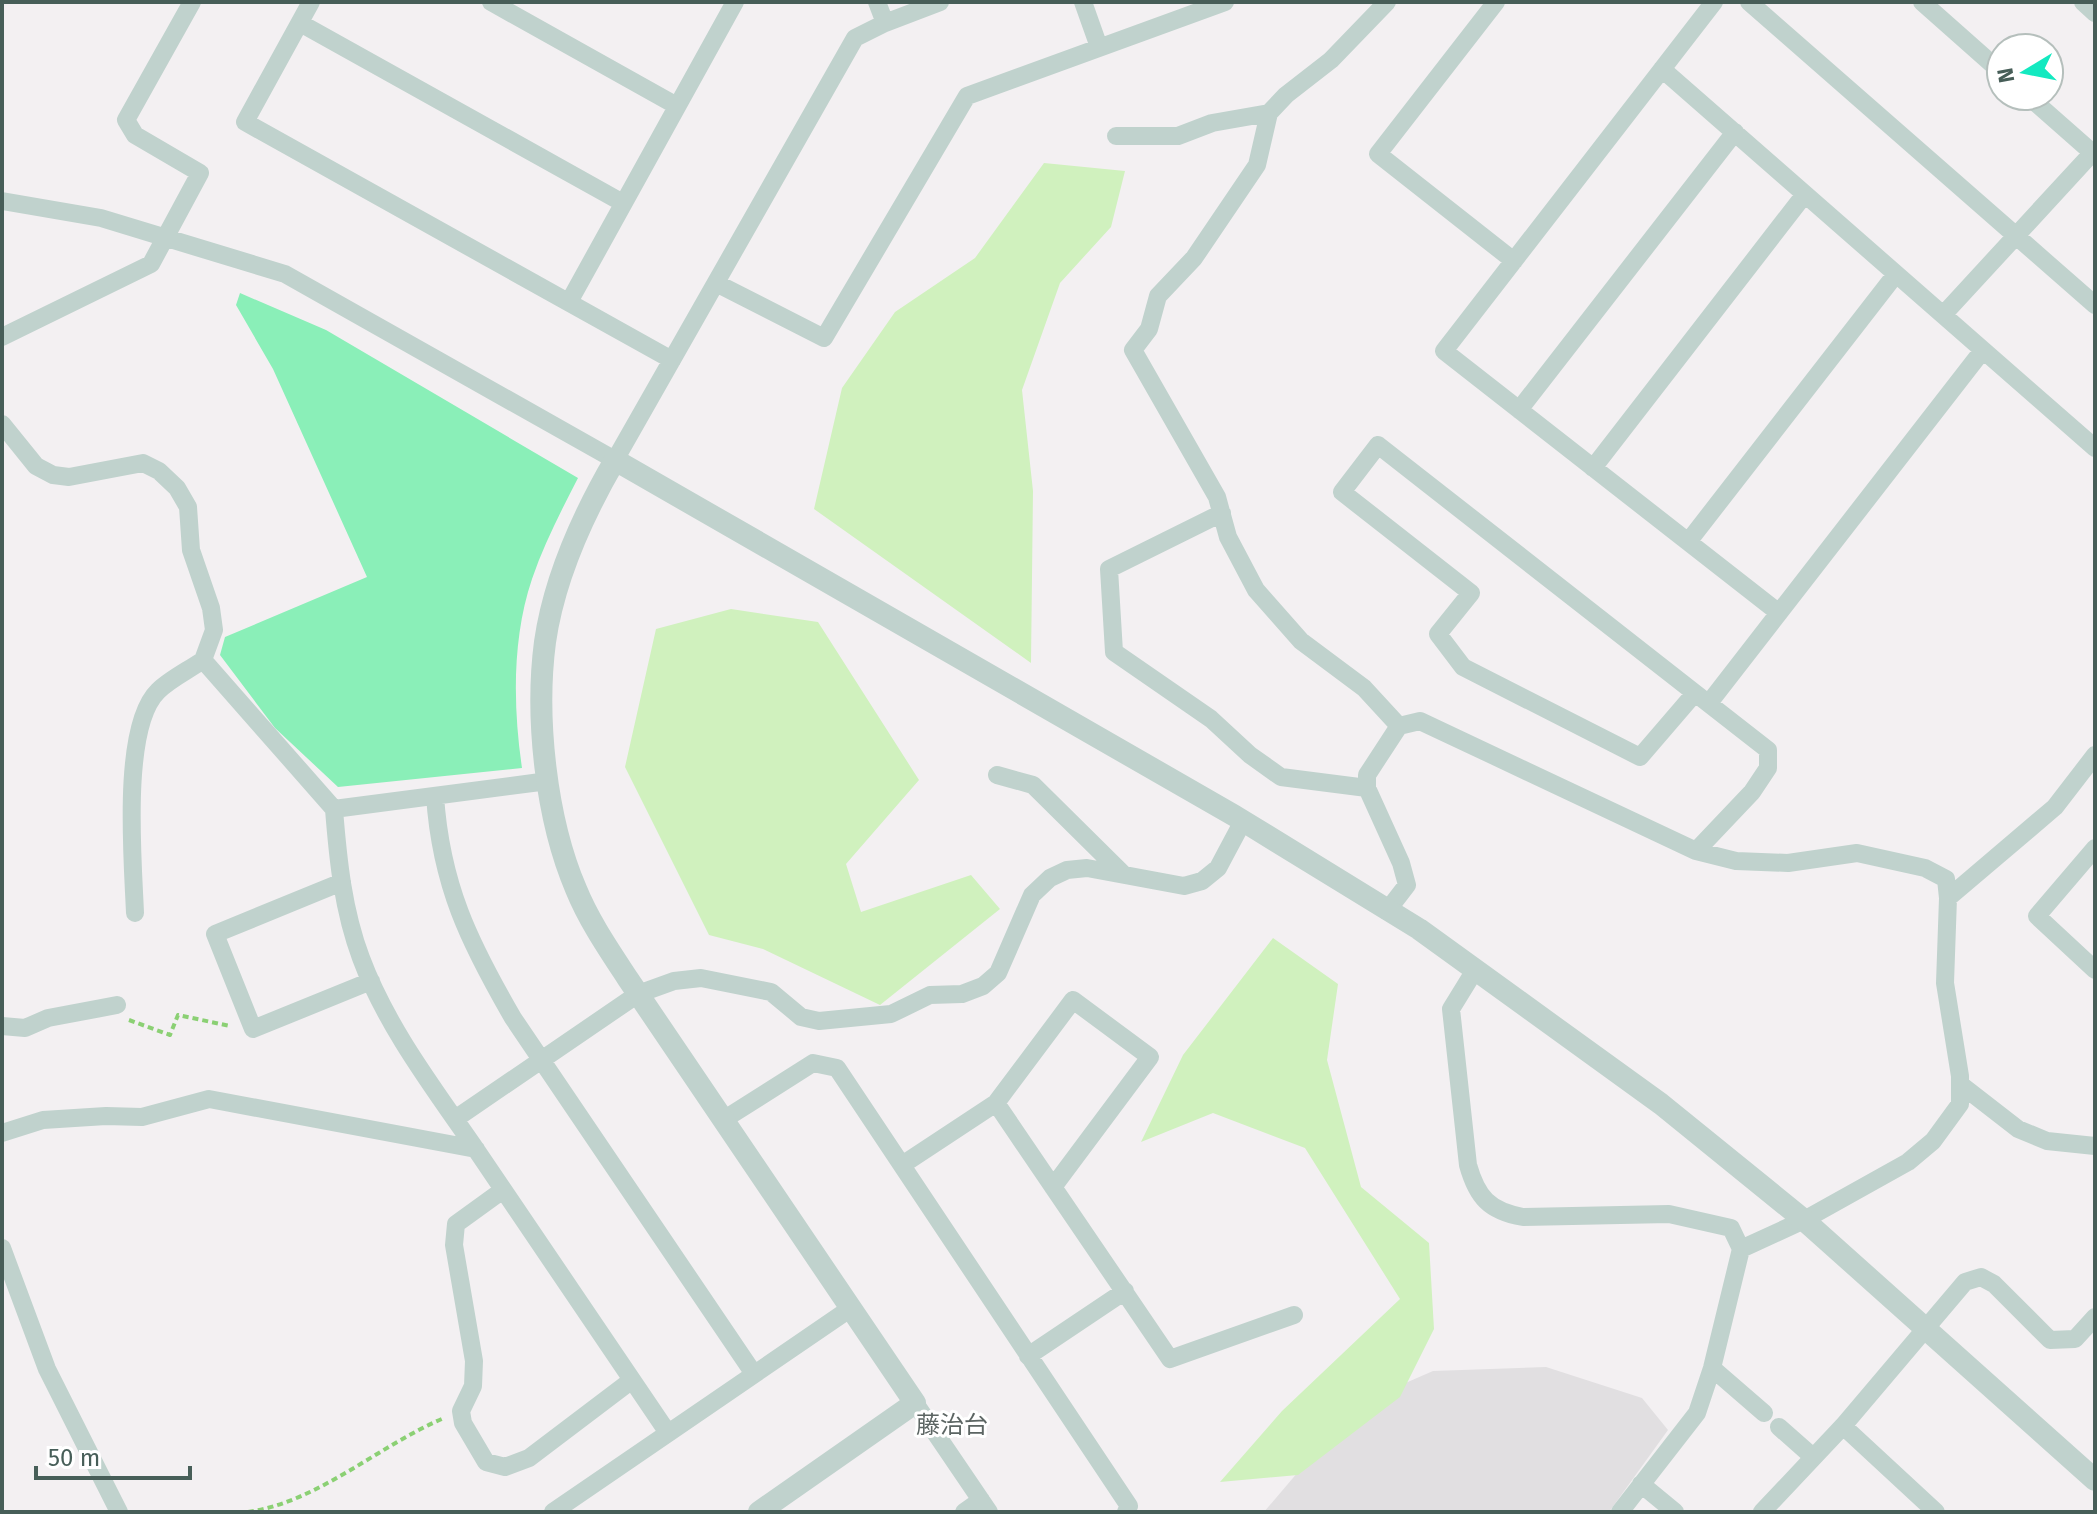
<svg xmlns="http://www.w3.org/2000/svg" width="2097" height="1514" viewBox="0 0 2097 1514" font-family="'Fira Sans','Noto Sans JP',sans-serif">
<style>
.education{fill:#e1dfe1}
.green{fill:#d0f1be}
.water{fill:#8aefb8}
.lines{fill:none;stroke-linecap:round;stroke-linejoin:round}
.path{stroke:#8bd074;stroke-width:4;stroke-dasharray:6 4;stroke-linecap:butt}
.minor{stroke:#c0d2cd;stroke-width:18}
.tertiary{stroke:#c0d2cd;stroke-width:22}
.labels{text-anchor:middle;stroke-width:6;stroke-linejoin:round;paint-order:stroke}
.quarter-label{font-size:24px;fill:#5c6563;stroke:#fff}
</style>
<rect width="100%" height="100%" fill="#f3f0f2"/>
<!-- education -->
<path class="education" d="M1546,1367L1642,1398L1668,1430L1609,1512H1264L1355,1405L1433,1371Z"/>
<!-- green -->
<path class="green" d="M1044,163L1125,171L1111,227L1060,283L1022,390L1033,491L1031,663L814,509L842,388L895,312L975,258Z
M731,609L818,622L919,780L846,864L861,912L971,875L1000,909L880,1005L763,949L709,935L625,767L656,629Z
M1273,938L1338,984L1327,1060L1361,1187L1429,1243L1434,1329L1400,1397L1298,1475L1220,1482L1282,1411L1400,1299L1305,1148L1213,1113L1141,1142L1183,1055Z"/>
<!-- water -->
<path class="water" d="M240,293L326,330L578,478C561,511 544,544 532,579C512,638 513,707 522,768L338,787L275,728L220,655L225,637L367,577L273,369L236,305Z"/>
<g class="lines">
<!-- path -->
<path class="path" d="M129,1020L170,1035L178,1015L230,1026
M248,1512C318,1502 378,1446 444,1418"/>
<!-- minor -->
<path class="minor" d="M311,2L245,122L672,360
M491,2L677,106
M877,2L885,23
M1083,2L1099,47
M1496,2L1378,154L1514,261
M1714,2L1444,351L1779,613
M1749,2L2095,305
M1922,2L2001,72
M2083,2L2095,13
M300,23L623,203
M1662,69L2095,448
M2028,96L2095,155
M1269,113L1257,165L1194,258L1158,296L1149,329L1133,350L1217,497L1228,537L1256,590L1301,641L1364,688L1399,726
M1116,136H1178L1212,123L1269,113L1286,95L1331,60L1387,2
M2,201L101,218L285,274L615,460L855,38L885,23L940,2
M716,283L824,338L967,96L1225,2
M569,302L735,2
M1943,315L2095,150
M2,337L151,264L200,173L135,135L126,120L192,2
M1519,410L1735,132
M2,424L36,466L53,475L69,477L143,463L159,471L177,488L188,507L191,550L211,608L214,630L203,660L334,809L548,781
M1593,468L1805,194
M1222,513L1109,569L1114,652L1211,719L1250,755L1281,777L1367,788L1401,863L1407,885L1387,911
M1688,542L1896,274
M1695,693L1640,757L1463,667L1438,634L1471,593L1342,492L1378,445L1695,693L1768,750V768L1752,792L1696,851
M1709,703L1983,350
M997,775L1033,785L1123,874
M1367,788V775L1399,726L1420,721L1696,851L1736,861L1788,863L1857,853L1925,868L1946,879L1948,898
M435,796C441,885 469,942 513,1018L754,1374
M334,809C338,860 343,910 361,958C387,1028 435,1090 477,1151C541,1245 604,1339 668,1433
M2095,848L2037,916L2095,970
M342,882L215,934L253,1029L371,981
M135,913C133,862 121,727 158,691C170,679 189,670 203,660
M1475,970L1451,1009L1468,1165C1477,1197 1489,1211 1523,1217L1669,1214L1731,1228L1741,1249
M2,1026L25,1028L48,1018L117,1005
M1960,1084L2018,1129L2047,1141L2095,1146
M996,1103L1170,1359L1294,1315
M455,1119L638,994L674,981L701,978L771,992L801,1017L819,1021L891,1014L930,995L962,994L983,986L998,973L1032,895L1050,878L1067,870L1087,868L1184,886L1202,881L1218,868L1243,821
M723,1120L813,1063L837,1068L1129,1506L1126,1512
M2,1133L43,1120L106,1116L142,1117L209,1099L476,1149
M902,1165L996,1103L1073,1000L1150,1057L1053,1187
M503,1190L456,1224L454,1245L474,1361L473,1386L461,1411L463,1423L486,1462L505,1467L529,1458L632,1380
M2,1248L47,1369L119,1512
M1028,1356L1125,1291
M1712,1368L1764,1413
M915,1403L989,1512
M1843,1426L1936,1512
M1779,1427L1813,1457
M1641,1484L1675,1512
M553,1512L851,1308
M964,1512L981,1500
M1620,1512L1697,1413L1712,1368L1741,1249L1804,1220L1908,1162L1933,1141L1960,1104V1076L1945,983L1948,898L2055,807L2095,755
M1762,1512L1843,1426L1965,1282L1981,1277L1994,1284L2050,1340L2075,1339L2095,1317"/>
<!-- tertiary -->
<path class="tertiary" d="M759,1512L915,1403L628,979C609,950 589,921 576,889C546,819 535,718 545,642C554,579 583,515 615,460L1235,816L1419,929L1661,1104L1804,1220L2095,1480"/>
</g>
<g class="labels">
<!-- quarter labels -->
<g class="quarter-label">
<text x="952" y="1433">藤治台</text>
</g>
</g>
<!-- border -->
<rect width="2097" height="1514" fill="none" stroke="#475e58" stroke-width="8"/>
<!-- north arrow -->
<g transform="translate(2025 72) rotate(260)"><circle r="38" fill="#ffffff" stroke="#b5bfbc" stroke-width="2"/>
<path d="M0-6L14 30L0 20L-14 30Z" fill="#13e9c0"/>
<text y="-12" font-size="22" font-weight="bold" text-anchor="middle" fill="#475e58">N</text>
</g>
<!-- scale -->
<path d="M36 1466v12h154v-12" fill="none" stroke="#475e58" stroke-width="4"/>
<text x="48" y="1466" font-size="24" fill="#475e58" stroke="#ffffff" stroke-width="6" paint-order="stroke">50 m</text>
</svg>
